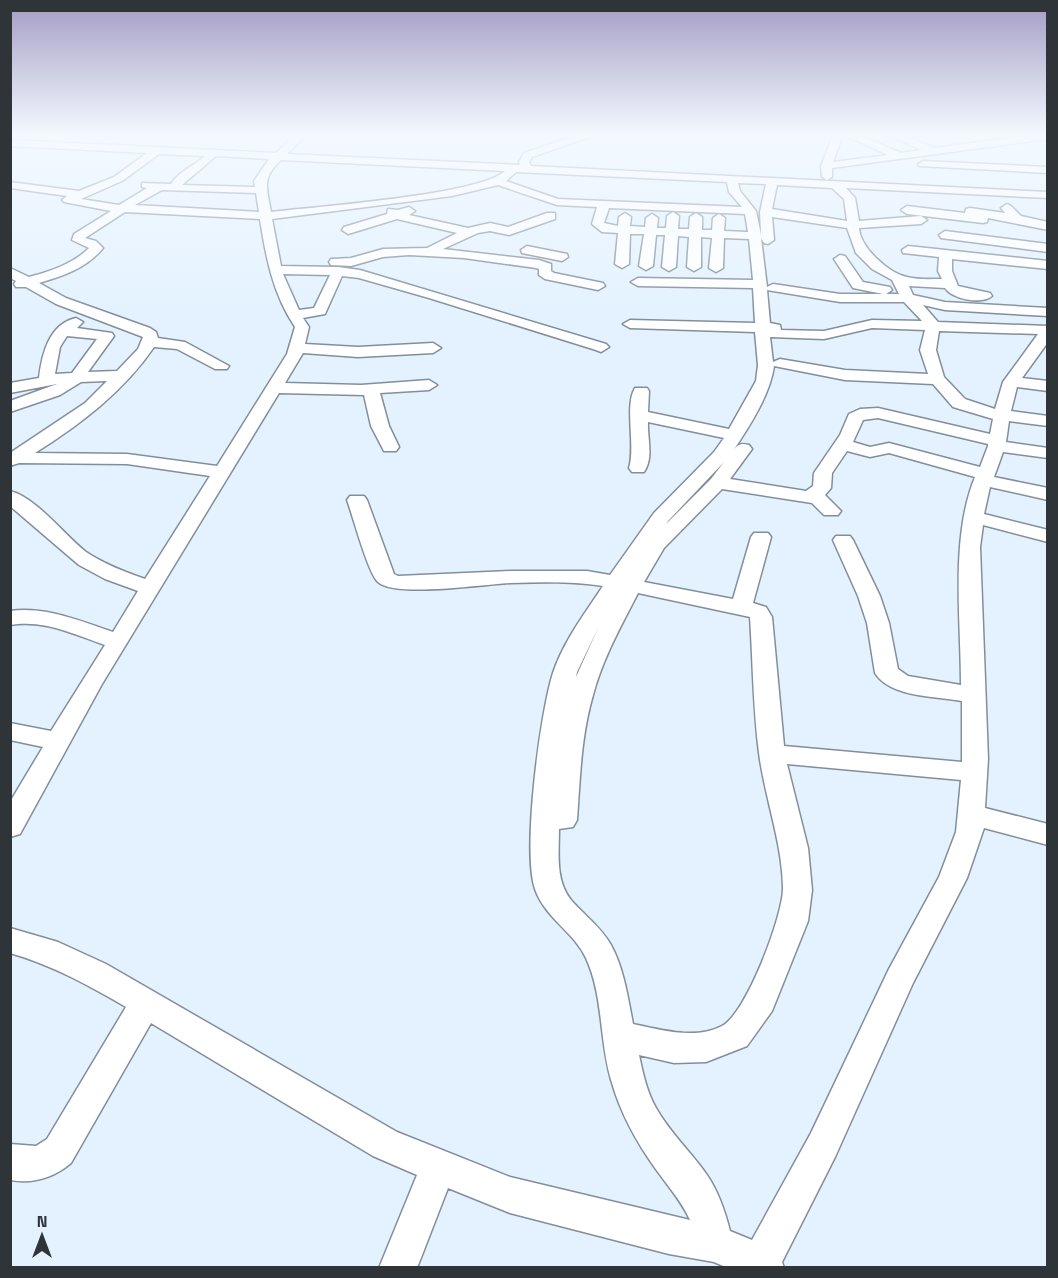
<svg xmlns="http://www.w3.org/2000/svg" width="1058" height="1278" viewBox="0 0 1058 1278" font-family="'Space Grotesk',sans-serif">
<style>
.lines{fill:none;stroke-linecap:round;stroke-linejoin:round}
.minor-casing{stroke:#828f9a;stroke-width:3}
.minor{fill:#fff;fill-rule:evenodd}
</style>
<rect width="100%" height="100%" fill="#e4f2ff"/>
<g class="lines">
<!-- minor casing -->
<g class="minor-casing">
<path id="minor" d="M295,135H306L287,154L520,165L519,162L524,153L578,135H595L532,157L529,162L531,166L1048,192V198L846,188L855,198L859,221L921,216L927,220L921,224L859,228C860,248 890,274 907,277C918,280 931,279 942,279L938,271L939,257L903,253L902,250L908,246L1048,261V269L952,259V271L958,286L990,293L992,296C982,305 952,299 945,288L909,286L913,295L945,302L1048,308V316L945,310L923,305L938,322L1048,326V342L1022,378L1048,381V391L1017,387L1011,411L1048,416V426L1009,421L1006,442L1048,448V458L1003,452L994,477L1048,488V500L990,487L984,514L1048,530V542L983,525L980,547L988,759L985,808L1048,824V845L984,828L967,878L913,983L835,1157L782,1262L784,1268H728L714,1262L669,1254L510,1213L448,1188L417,1268H379L417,1175L373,1156L151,1023L71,1163C53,1178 34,1184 10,1180V1144L36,1146L47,1139L126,1007C88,985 52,965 10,953V928L58,942L106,964L397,1132L510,1177L690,1220C681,1200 667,1185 655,1168C636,1141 621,1114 612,1083C599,1043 604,997 586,958C574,932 545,918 535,889C522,851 540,714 553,673C563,642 585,613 603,586C573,581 541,582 511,583C485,584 395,598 378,582C368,573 353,516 347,500L350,496H364L367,500L394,574L398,576L511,571H587L610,575L654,513L714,452L724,438L648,422C647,438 654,457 644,472H632L629,468C636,446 624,406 635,388H647L649,391L648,412L729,429L756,381L758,365L755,332L630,328L623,324L630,320L755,323L753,288L638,286L631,282L638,278L753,280L749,239L724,238L723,268L716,272L709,268L712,238L701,237V267L694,271L687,267L689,237L678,236L676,267L669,271L662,267L665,235H656L653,266L646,270L639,266L644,234H630L629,264L622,268L615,264L618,233L602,232L592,224L597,207L557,205L498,185L452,196L272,219L281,266L338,267L360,270L606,344L609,347L601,352L596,350L429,298L359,278L342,276L325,314L303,318L309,327L305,344L358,347L433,343L441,348L433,353L358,357L303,353L285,383L361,385L429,380L437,385L429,390L380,393L389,426L399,447L396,451H384L371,426L364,395L279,393L102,684L20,834L10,837V802L43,747L10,740V723L51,731L105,645C73,634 44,619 10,625V611C46,606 80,621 113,632L138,591L105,579L79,565L10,506V491C37,498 64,535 86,552C104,564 125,572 145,579L210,476L127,464L19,463L10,466V453L85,403L107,381L81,382L60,395L10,412V401L57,384L10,393V383L39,378C42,354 49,324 76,318L83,322L77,328L112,333L114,336L88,372L117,371L138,349L143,337L56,304L26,287H16L14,284L16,281L10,278V268L29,277C51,271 73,264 89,248L72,240L74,234L111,211L64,202L62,200L67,196L10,188V182L79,191L114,177L147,153L10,146V140L276,153ZM159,154L205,156C195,165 178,172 171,184L142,183V187L147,188L119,205L81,199L122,181ZM216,156L269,159L254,181L255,187L182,185ZM281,160L505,171C480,195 313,207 271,212C267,188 261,178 281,160ZM516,172L727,182L729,192L742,207L558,199L506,181ZM738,183L766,184L760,212L761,235L756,211L740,191ZM777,185L832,188L844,199L847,221L772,209ZM162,190L256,193L259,212L135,205ZM609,208L745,214L748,232L724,231L725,218L719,214L713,218L712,230H702V217L696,213L690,217L689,229H678L679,216L673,212L667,216L666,228H657L658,218L652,214L646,218L645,227L630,226L631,217L625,213L619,217L618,226L604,223ZM125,212L260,219C266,258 273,294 295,327L287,354L217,466L127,454L35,453C81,424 124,391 154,347L177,349L215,369H227L229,366L185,342L158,338L156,332L150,328L66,298L39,283C63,276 87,268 103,248L96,241L85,238ZM772,217L847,228L856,253L872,269L892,280L899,294H886L892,290L890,287L863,282L845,256L840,255L834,259L853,288L883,294H840L773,284L767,287L761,238L764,243L768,244L774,240ZM283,274L330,275L314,308L299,310ZM767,290L840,302H904L922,321L872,320L824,331L781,330L780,325L770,323ZM872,328L925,330L920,350L928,374L845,370L780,359L773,362L770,337L824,339ZM939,331L1038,334L1003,382L995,409L965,399L944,377L936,350ZM67,336L97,339L72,373L55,374L60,347ZM774,366L845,380L933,384L953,407L993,419L990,434L878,408L860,409L849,414L840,435L814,473L813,486L806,491L730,479L752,449L749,445C741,443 738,444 733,451C749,427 770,395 774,366ZM878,418L988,444V446L980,467L889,443L870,447L853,442L863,420ZM847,451L870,457L889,453L975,477C950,538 961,619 961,685L908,676L898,669L889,623L880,596L853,540L850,536H836L833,540L858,596L867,623L875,673C891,698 936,696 962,701V762L784,746L772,617L766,607L753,603L771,537L768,533H754L751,537L733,599L644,582L664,548L722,489L812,503L824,515H838L841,511L825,495L831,488L832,473ZM724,462L711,479L666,524L668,521ZM638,593L750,617C753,662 753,708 759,753C765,799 782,841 783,887C784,914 746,1014 722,1026C695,1040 662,1030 633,1024C628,998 624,969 611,945C601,927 584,915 571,900C555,880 559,853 559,829L573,827L577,820C580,778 581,736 593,695C602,660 621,626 638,593ZM599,626L576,677L577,672ZM787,764L961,780L956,832L939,877L889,969L811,1133L752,1240L730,1231C725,1211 718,1191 707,1175C691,1152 670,1133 656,1108C647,1092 643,1074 639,1055L674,1063L706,1062L747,1046L772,1011L808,921L812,890L808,848Z
M833,135H843L833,162L888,155L844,135H859L901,153L921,150L889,135H904L935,148L1030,135H1048V139L832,168V177L827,180L822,177L821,166Z
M923,161L1048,167V173L919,166L918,164Z
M1007,204L1011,206L1021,216L1048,222V230L988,218L987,222L983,223L907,214L901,210L907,206L965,213L966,209L970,208L1005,213L1001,208Z
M409,207L415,211L409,215L468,228L490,223L508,227L547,213H555V219L509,235L490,231L478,233L443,249L539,260L551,264V271L554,273L603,283L605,286L598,290L545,279L539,275V269L536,268L464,258L409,255L383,257L351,266L331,265L329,262L331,259L351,258L383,249L427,248L457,233L397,219L348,234L342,230L344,227L387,214L388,209L398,210Z
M945,231L1048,244V252L941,238L939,235Z
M527,246L567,254L568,257L562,261L522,253L521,250Z"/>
</g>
<!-- minor -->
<use href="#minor" class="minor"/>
</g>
<!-- sky -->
<linearGradient id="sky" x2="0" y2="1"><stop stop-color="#a39cc4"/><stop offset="0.43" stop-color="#f3f9ff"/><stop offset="1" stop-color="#f3f9ff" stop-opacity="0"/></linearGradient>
<rect width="1058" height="314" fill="url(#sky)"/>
<!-- border -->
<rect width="1058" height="1278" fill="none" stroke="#2f3439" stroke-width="24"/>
<!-- north arrow -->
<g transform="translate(42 1236)" stroke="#e4f2ff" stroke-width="4.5" paint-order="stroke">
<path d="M0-4.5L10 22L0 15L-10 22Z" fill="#2f3439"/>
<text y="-9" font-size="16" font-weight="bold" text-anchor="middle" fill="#2f3439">N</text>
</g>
</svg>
